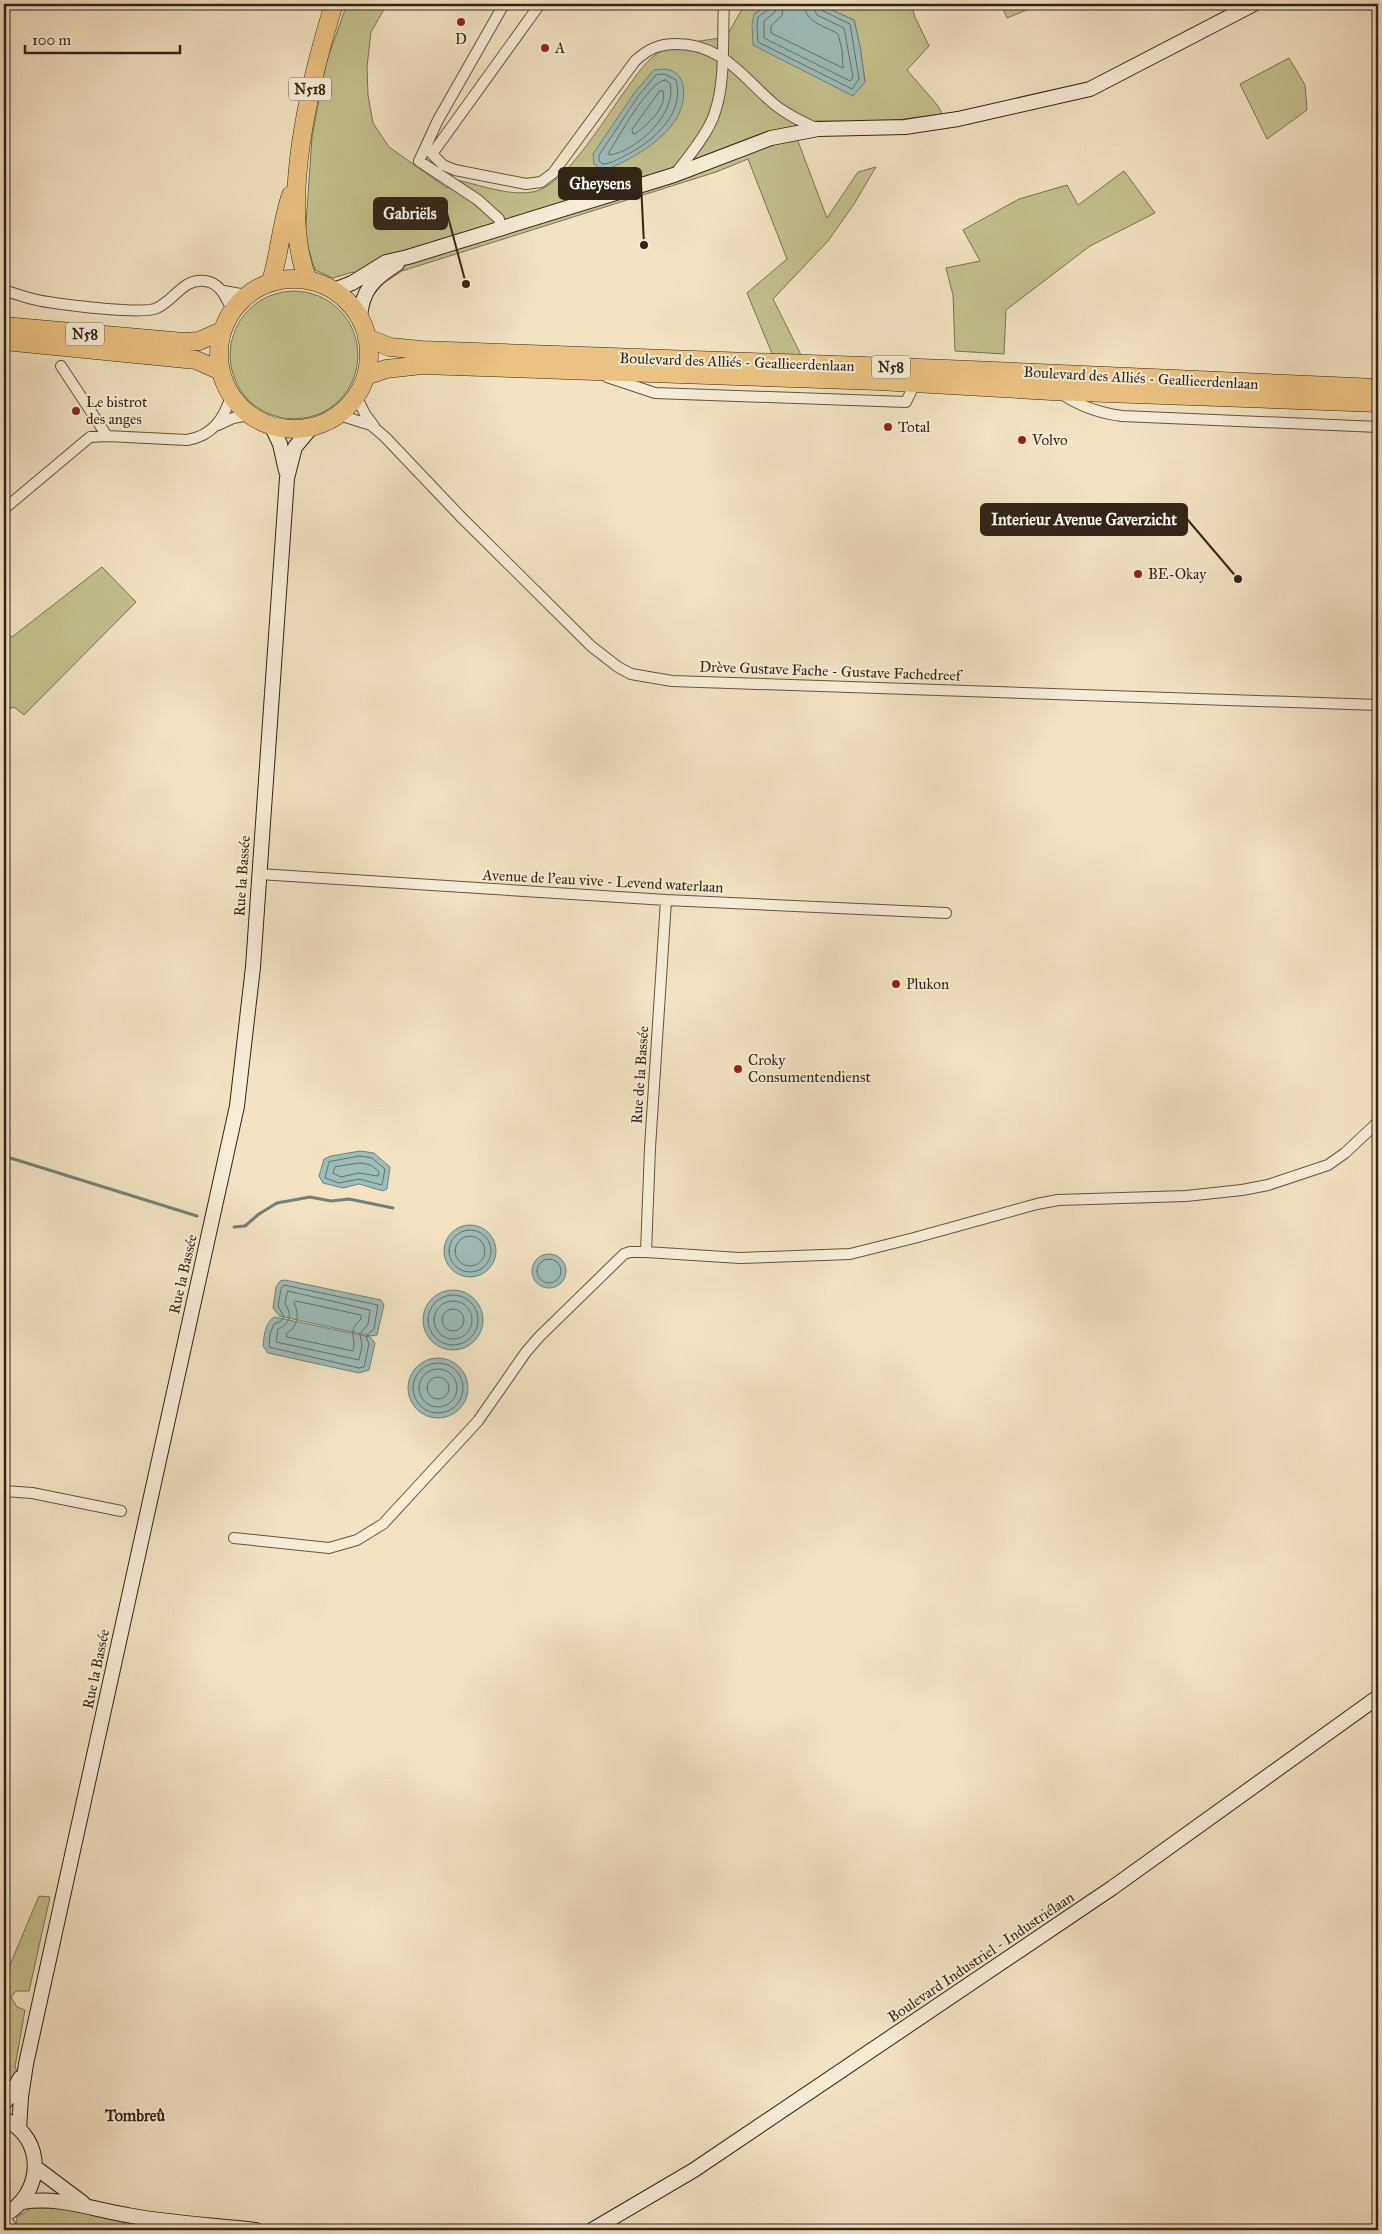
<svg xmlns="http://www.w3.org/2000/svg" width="1382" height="2234" viewBox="0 0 1382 2234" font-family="'IM FELL Great Primer',serif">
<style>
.green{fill:#c3c18e;stroke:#7a7252}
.water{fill:#9dbdba;stroke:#728078}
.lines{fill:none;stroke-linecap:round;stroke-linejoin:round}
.shore{stroke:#677068;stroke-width:1}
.stream{stroke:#728078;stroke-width:3}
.street-casing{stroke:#625441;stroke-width:12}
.secondary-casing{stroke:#312416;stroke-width:16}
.highway-casing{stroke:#312416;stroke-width:19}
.street{stroke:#f7edd7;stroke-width:10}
.secondary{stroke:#f7edd7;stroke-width:14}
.highway{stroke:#eac281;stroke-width:18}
.poi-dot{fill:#8f2418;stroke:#f7edd7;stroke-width:2}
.labels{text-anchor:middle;stroke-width:4;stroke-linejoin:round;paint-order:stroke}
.shield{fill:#f7edd7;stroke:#6c6050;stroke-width:1}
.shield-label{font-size:14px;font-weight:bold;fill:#312416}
.poi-label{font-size:15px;fill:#312416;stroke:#f7edd7;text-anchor:start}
.street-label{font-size:15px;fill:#312416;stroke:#f7edd7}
.neighbourhood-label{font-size:16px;font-weight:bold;fill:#312416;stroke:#f7edd7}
.leader{fill:none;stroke:#312416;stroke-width:2}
.callout-dot{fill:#312416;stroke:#f7edd7;stroke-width:2}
.callout{fill:#312416;stroke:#312416;stroke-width:2}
.callout-label{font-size:16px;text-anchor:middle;font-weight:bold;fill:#fff}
</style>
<rect width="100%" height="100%" fill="#f3e3c2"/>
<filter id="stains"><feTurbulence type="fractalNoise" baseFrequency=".004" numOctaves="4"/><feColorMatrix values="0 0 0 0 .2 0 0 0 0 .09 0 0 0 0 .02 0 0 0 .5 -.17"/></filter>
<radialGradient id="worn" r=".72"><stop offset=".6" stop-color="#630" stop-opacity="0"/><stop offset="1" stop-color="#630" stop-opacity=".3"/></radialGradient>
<!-- green -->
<path class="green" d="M347,4H387L371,32L367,67L368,95L373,123L389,147L447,188L457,180C480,185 508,196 532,192C564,188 605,118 625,91C636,76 646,59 663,50C678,43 709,40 726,37L745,4H769L754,14L865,81L860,47L854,20L818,4H911L915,17L929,46L907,70L938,106L942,114L882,122L817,121L793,128L827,218L858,172L876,167L854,204L828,241L773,299L802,357L773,356L747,293L787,259L748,159L716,172L402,271L384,283L372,296L353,272L333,278L315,270L305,238L312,137L326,63Z
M1001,4H1041L1007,18Z
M1289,58L1305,85L1307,110L1267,139L1240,84Z
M1124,171L1155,213L1090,246L1006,310L1004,354L955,351L953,295L946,268L980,261L963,230L1019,199L1067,185L1078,205Z
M230 355a64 64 0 1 1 128 0a64 64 0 1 1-128 0Z
M102,567L136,602L24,715L14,707L4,711V629L12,637Z
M39,1896L50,1897L29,1991H16L11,1997L17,2007L25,2010L15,2067L17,2071L10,2090L4,2098V1979Z
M40,2205L80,2209L89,2214L136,2225L179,2230L19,2229L16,2223L17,2217L31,2208Z"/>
<!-- water -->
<path class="water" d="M769,4H818L854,20L860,46L865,82L853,96L753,45L752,24L754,14Z
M665,69C675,71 681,75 683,86C690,128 636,158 603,171L594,164L593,154L635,92L654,70Z
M360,1151L374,1153L390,1167L387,1189L383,1191L359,1184L343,1188L323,1183L319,1176L324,1159L331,1156Z
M444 1251a26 26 0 1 1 52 0a26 26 0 1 1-52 0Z
M532 1271a17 17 0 1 1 34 0a17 17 0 1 1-34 0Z
M285,1280L381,1300L384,1305L377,1335L371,1336L279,1316L273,1308L276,1287L280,1281Z
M423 1320a30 30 0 1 1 60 0a30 30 0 1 1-60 0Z
M274,1317L370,1337L375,1343L369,1370L359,1373L268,1353L263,1346C264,1336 265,1323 274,1317Z
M408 1388a30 30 0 1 1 60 0a30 30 0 1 1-60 0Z"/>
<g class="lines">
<!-- shore -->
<path class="shore" d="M771,4L769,9L758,17L757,25L758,42L852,89L859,79L850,24L821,10L818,4
M777,4L775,12L764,21V38L850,81L853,77L844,28L817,15L812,4
M784,4L782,15L771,26V33L843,68L842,50L838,34C824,25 805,23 804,4
M665,74L676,80C685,113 655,140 628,154C620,158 611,164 603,164L599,161V155L639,95L656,75Z
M665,80L670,83C678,113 636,152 609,155V152C619,137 648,82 665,80Z
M660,91H663C668,107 647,125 635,134H633L632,130Z
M360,1156L372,1158L385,1169L382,1185L359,1179L339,1183L325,1178L329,1162Z
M360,1163C368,1164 373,1165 379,1172L378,1176L359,1173L341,1177L333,1173L335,1167Z
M449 1251a21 21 0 1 1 42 0a21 21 0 1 1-42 0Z
M455 1251a15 15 0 1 1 30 0a15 15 0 1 1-30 0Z
M537 1271a12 12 0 1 1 24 0a12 12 0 1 1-24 0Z
M284,1285L378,1305L374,1329L366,1336L369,1344L364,1367L359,1368L269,1347L270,1334L274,1324L281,1321L284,1317L278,1306L281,1289Z
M288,1291L370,1310L368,1324L360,1334L362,1346L359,1360L276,1342L278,1329C290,1324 293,1315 285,1304Z
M428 1320a25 25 0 1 1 50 0a25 25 0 1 1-50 0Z
M296,1301L361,1315V1319C346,1333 357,1337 353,1351L287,1337L286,1334C298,1326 300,1316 294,1303Z
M434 1320a19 19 0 1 1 38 0a19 19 0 1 1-38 0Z
M442 1320a11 11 0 1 1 22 0a11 11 0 1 1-22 0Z
M413 1388a25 25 0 1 1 50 0a25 25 0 1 1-50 0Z
M419 1388a19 19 0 1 1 38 0a19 19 0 1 1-38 0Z
M427 1388a11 11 0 1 1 22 0a11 11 0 1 1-22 0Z"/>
<!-- stream -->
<path class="stream" d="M4,1156L197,1216
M234,1227L245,1226L259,1214L277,1203L310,1197L331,1201L349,1199L393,1208"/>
<!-- street casing -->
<g class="street-casing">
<path id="street" d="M540,4L432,154L443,165L455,170L526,184L541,182L553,173L635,61C648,49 659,44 676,44C723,44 742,77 774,104C787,115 803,122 818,129
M675,174C687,159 710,131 715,112C726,80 722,38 724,4
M500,227L499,219L478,200L419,161L438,120L504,4
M4,290C18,295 32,300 48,302C67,305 143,315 157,308C175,300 183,278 205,281C221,283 226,298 232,310
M224,291L246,295
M61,366L107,436
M607,377L655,393L906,402L915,383
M1062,394C1081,407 1099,413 1122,416L1378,427
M356,396L365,414L374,426
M339,415L371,425L385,437L462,518L591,646L618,667L631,674L672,681L1378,705
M218,425L233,418L249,415
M4,509L90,437L107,436L187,440C212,436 224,419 231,396
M259,874L666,900L946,913
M646,1252L650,1148L666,900
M4,1491L32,1493L121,1511
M234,1538L329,1548L357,1540L383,1524L478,1421L526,1352L539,1337L624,1254L630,1252H646L740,1258L850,1254L914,1238L1037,1204L1058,1200L1186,1196L1242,1190L1268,1185L1328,1165L1345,1153L1378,1122
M4,2215L13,2230"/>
</g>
<!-- secondary casing -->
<g class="secondary-casing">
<path id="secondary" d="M334,290L352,283L386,262L408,257L674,175L771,138L818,129L905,127L958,119L1090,89L1254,4
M360,317C362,290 374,278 397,264
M272,427L280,444L286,471
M4,2103L11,2095L20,2078
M4,2119C46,2138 44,2194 4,2215
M19,2129L21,2097L26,2064L237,1106L253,967L287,478L295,447L311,428
M35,2167L83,2203
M22,2202C59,2196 91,2209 127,2215C169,2223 213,2225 256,2230
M592,2230L694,2170L1112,1888L1378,1697"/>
</g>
<!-- highway casing -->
<g class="highway-casing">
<path id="highway" d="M219 354a75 75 0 1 1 150 0a75 75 0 1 1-150 0Z
M308,280C278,208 311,77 334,4
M271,281C280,253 281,223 291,195
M4,326L184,342L199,341L222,331
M367,338L390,347L421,350L947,369L1378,388
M4,341L196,360L221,371
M366,376L386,369L422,365L879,381L1051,391L1378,403"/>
</g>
<!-- street -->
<use href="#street" class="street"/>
<!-- secondary -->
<use href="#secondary" class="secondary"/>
<!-- highway -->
<use href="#highway" class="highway"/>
</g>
<!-- markers -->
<g class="poi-dot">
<circle cx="461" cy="22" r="5"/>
<circle cx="545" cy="48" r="5"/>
<circle cx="76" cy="411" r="5"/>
<circle cx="888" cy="427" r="5"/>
<circle cx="1022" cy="440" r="5"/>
<circle cx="1138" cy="574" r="5"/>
<circle cx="896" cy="984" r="5"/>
<circle cx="738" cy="1069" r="5"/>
</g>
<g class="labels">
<!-- shield labels -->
<g class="shield">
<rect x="289" y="77.5" width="42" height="23" rx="4"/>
<rect x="66" y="322.5" width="38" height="23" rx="4"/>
<rect x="872" y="355.5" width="38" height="23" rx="4"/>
</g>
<g class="shield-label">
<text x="310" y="94">N518</text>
<text x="85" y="339">N58</text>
<text x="891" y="372">N58</text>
</g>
<!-- poi labels -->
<g class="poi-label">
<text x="461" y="44" text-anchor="middle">D</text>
<text x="555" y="53">A</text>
<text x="86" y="407">Le bistrot<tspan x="86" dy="17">des anges</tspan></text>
<text x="898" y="432">Total</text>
<text x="1032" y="445">Volvo</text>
<text x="1148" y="579">BE-Okay</text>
<text x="906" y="989">Plukon</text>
<text x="748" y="1065">Croky<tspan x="748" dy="17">Consumentendienst</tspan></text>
</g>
<!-- street labels -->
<g class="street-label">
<text transform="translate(737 362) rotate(2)" y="5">Boulevard des Alliés - Geallieerdenlaan</text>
<text transform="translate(1141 378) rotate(3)" y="5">Boulevard des Alliés - Geallieerdenlaan</text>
<text transform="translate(830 671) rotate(2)" y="5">Drève Gustave Fache - Gustave Fachedreef</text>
<text transform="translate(242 876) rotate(-86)" y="5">Rue la Bassée</text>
<text transform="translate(603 881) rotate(3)" y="5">Avenue de l'eau vive - Levend waterlaan</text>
<text transform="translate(640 1075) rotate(-86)" y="5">Rue de la Bassée</text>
<text transform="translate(183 1274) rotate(-77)" y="5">Rue la Bassée</text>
<text transform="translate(96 1669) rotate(-78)" y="5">Rue la Bassée</text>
<text transform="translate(981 1957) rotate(-34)" y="5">Boulevard Industriel - Industriélaan</text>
</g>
<!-- neighbourhood labels -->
<g class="neighbourhood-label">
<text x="135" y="2121">Tombreû</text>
</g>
</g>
<!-- callouts -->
<path class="leader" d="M644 245L641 183M466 284L447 213M1238 579L1187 519"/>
<g class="callout-dot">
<circle cx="644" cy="245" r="5"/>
<circle cx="466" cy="284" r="5"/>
<circle cx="1238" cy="579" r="5"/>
</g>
<g class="callout">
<rect x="559" y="168" width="82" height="31" rx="5"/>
<rect x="374" y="198" width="73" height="31" rx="5"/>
<rect x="981" y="504" width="206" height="31" rx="5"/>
</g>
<g class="callout-label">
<text x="600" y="189">Gheysens</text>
<text x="410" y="219">Gabriëls</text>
<text x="1084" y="525">Interieur Avenue Gaverzicht</text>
</g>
<!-- margin -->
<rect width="1382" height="2234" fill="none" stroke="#f3e3c2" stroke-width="20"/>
<rect x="5" y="5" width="1372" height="2224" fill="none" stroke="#312416" stroke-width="2.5"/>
<rect x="10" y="10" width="1362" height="2214" fill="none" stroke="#312416"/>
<!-- scale -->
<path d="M25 45v8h155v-8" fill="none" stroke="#312416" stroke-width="2.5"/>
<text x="32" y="45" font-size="15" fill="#312416" stroke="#f7edd7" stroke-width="4" paint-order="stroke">100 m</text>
<rect width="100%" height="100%" filter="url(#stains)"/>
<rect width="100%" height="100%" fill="url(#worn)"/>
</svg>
